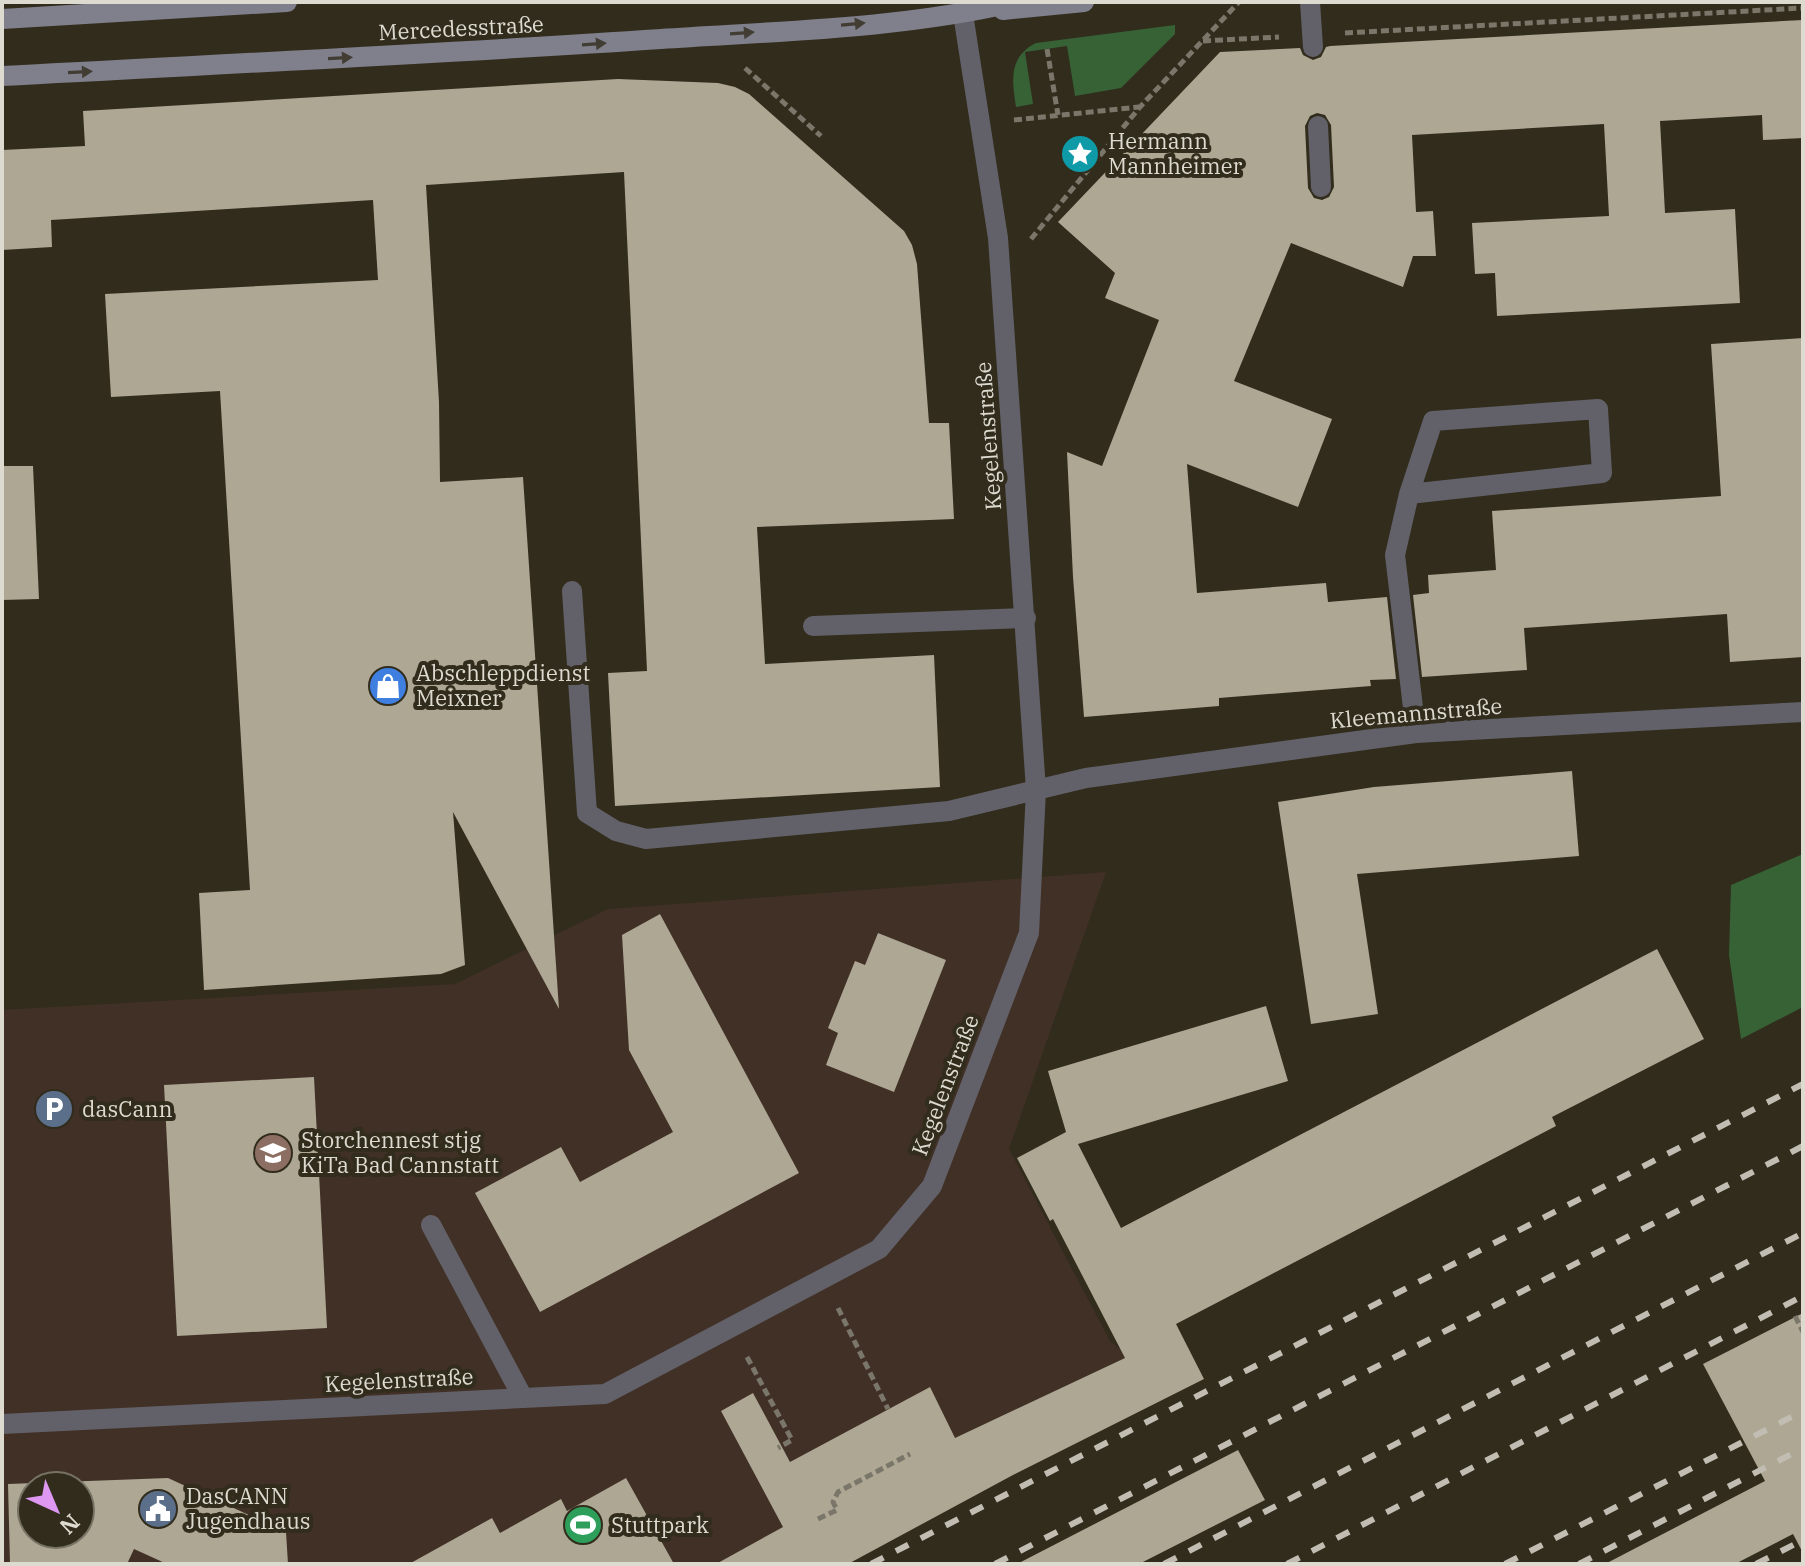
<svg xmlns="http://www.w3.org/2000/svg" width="1805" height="1566" viewBox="0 0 1805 1566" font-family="'IBM Plex Serif',serif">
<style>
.commercial{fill:#413026;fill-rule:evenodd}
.green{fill:#366235}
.building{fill:#ada794;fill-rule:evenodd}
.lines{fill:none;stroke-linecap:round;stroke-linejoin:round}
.path{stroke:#7a7669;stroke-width:5;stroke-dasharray:8 4;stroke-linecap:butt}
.service{stroke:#626169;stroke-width:20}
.minor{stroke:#626169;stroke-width:20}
.secondary{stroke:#807f8c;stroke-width:20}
.rail{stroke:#c1bdb2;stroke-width:6;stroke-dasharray:14 14;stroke-linecap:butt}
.oneway{fill:#413d32}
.labels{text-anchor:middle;stroke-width:8;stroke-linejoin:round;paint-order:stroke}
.street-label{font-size:22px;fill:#dddad0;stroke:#312c1c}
.poi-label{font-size:22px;fill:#dddad0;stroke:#312c1c;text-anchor:start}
</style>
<rect width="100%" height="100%" fill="#312c1c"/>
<!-- commercial -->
<path class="commercial" d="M1106,872L1009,1149L1110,1341L1129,1356L955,1438L716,1564H2V1010L455,984L608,909ZM32,1486H80V1534H32Z"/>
<!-- green -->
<path class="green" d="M1175,25V34L1121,88L1075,96L1067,46L1025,52L1033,104L1016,107C1012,81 1008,57 1036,43Z
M1803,854V1007L1741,1039L1729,955L1731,885Z"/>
<!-- building -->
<path class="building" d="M1803,20V138L1763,140L1762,115L1660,121L1665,213L1735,209L1740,303L1497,316L1495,273L1475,274L1472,223L1609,216L1604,124L1412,135L1416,212L1433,211L1436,256H1413L1403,287L1291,243L1234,381L1332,419L1298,507L1187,464L1197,593L1326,583L1328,602L1387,597L1396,679L1370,680L1371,686L1219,698V706L1084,717L1073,577L1067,452L1102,466L1159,320L1105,298L1115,273L1058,222L1220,52L1300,48L1303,55L1313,60L1321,57L1326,47L1330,46ZM1317,113L1325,115L1331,125L1334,187L1329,197L1322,200L1314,198L1308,188L1305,126L1310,116Z
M618,79L718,83L735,87L749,94L904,231L912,245L917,264L929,423H949L954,519L757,527L765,664L934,655L940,787L615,806L608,673L647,671L624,172L426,185L439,402L440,482L523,477L559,1009L453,812L465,965L441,974L204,990L199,893L250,890L220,391L111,397L105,294L378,280L373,200L51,220L52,247L2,250V150L85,146L83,111Z
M1803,338V657L1730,662L1727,614L1524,628L1527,670L1422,677L1413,595L1429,593L1428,575L1496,570L1492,511L1721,496L1711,344Z
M2,466H33L39,599L2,600Z
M1572,771L1579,856L1357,874L1378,1014L1311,1024L1278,802L1374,787Z
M660,914L799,1173L540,1312L475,1193L561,1147L580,1182L673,1132L629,1050L622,935Z
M878,933L946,960L894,1092L826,1065L838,1033L828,1028L855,961L865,965Z
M1657,949L1704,1039L1552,1117L1556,1126L1176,1324L1204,1379L1013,1475L848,1564H716L783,1527L721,1411L753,1393L790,1462L930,1387L955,1438L1125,1358L1053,1219L1050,1221L1017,1158L1066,1132L1048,1071L1266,1006L1288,1081L1078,1144L1121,1228Z
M314,1077L327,1328L177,1336L164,1085Z
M1803,1313V1553L1793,1534L1735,1564H1605L1765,1481L1703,1364Z
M1238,1450L1265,1500L1139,1564H1017Z
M168,1478L286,1532L288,1564H167L134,1549L127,1564H10L8,1484ZM32,1486H80V1534H32Z
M626,1478L674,1564H409L492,1518L500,1533L561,1499L567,1511Z"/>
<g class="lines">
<!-- path -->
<path class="path" d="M1345,33L1803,8
M1203,41L1279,37
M1047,49L1058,115
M745,68L821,136
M1014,120L1139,107
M1031,239L1140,107L1239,2
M838,1308L888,1409
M1795,1316L1803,1332
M747,1357L792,1440L778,1448
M818,1519L837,1510L833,1502L838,1492L910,1454"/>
<!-- service -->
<path class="service" d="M1310,2L1313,47
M1318,126L1321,187
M1409,494L1433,421L1598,409L1602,473L1409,494L1395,555L1416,733
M572,591L587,813L616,831L646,839L949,811L1036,790
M813,626L1026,618
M431,1225L523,1398"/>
<!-- minor -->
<path class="minor" d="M1036,790L1086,778L1416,733L1803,712
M2,1424L605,1394L879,1249L932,1186L1029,933L1036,790L998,238L963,14"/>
<!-- secondary -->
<path class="secondary" d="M1003,10L1084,2
M2,19L287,2
M2,76C222,64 441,54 661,39C779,31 900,29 1016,2"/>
<!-- rail -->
<path class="rail" d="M871,1564L1803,1084
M995,1564L1803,1146
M1164,1564L1803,1233
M1287,1564L1803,1296
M1505,1564L1803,1411
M1579,1564L1803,1448
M1756,1564L1803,1540"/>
</g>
<!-- one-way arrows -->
<defs><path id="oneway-solid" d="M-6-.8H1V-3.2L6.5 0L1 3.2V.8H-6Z" transform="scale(2)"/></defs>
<g class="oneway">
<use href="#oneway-solid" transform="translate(853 24) rotate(-5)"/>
<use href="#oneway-solid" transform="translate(742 33) rotate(-4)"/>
<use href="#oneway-solid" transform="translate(594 44) rotate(-4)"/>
<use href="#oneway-solid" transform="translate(340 58) rotate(-3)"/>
<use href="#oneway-solid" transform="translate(80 72) rotate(-3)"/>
</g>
<!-- icons -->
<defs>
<g id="sight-disc" transform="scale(2)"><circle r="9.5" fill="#0f9aa8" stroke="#312c1c"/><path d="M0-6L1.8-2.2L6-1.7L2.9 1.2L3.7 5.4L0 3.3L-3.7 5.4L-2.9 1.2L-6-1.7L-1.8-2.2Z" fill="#fff"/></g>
<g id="shop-disc" transform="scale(2)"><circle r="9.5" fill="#3f7fe0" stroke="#312c1c"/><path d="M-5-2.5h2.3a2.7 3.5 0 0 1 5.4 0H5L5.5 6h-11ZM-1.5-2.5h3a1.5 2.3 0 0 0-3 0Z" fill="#fff"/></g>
<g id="parking-disc" transform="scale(2)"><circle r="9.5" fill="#5c6f8a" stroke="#312c1c"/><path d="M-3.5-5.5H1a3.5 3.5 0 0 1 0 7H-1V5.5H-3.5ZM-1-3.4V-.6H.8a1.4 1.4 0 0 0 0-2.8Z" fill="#fff"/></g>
<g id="school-disc" transform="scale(2)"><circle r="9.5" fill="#8d6e63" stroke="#312c1c"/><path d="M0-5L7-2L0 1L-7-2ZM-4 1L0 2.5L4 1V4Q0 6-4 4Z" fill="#fff"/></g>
<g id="civic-disc" transform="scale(2)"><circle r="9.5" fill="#5c6f8a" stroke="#312c1c"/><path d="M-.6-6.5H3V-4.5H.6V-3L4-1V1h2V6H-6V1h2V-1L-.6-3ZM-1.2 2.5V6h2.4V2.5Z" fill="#fff"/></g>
<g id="stadium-disc" transform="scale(2)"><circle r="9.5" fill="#2e9e5b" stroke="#312c1c"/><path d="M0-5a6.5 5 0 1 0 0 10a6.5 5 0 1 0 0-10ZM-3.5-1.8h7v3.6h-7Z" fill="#fff"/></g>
</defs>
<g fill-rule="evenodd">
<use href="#sight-disc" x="1080" y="154"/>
<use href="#shop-disc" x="388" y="686"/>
<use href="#parking-disc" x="54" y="1109"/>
<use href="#school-disc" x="273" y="1153"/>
<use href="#civic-disc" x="158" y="1509"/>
<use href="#stadium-disc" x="583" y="1525"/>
</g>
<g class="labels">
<!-- street labels -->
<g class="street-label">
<text transform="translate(461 28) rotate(-3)" y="8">Mercedesstraße</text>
<text transform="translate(988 436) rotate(-94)" y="8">Kegelenstraße</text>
<text transform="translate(1416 713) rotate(-5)" y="8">Kleemannstraße</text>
<text transform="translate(945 1085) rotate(-69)" y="8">Kegelenstraße</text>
<text transform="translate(399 1380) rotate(-3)" y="8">Kegelenstraße</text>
</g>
<!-- poi labels -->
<g class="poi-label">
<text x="1108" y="149">Hermann<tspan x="1108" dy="25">Mannheimer</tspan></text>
<text x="416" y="681">Abschleppdienst<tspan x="416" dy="25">Meixner</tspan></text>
<text x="82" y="1117">dasCann</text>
<text x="301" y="1148">Storchennest stjg<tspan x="301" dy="25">KiTa Bad Cannstatt</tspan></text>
<text x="186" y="1504">DasCANN<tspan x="186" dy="25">Jugendhaus</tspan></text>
<text x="611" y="1533">Stuttpark</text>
</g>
</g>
<!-- border -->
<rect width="1805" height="1566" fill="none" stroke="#dddad0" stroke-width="8"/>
<!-- north arrow -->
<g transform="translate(56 1510) rotate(136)"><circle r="38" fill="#312c1c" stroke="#767264" stroke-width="2"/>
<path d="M0-6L14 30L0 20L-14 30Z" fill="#de98f2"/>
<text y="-12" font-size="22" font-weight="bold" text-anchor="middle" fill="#dddad0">N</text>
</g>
</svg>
